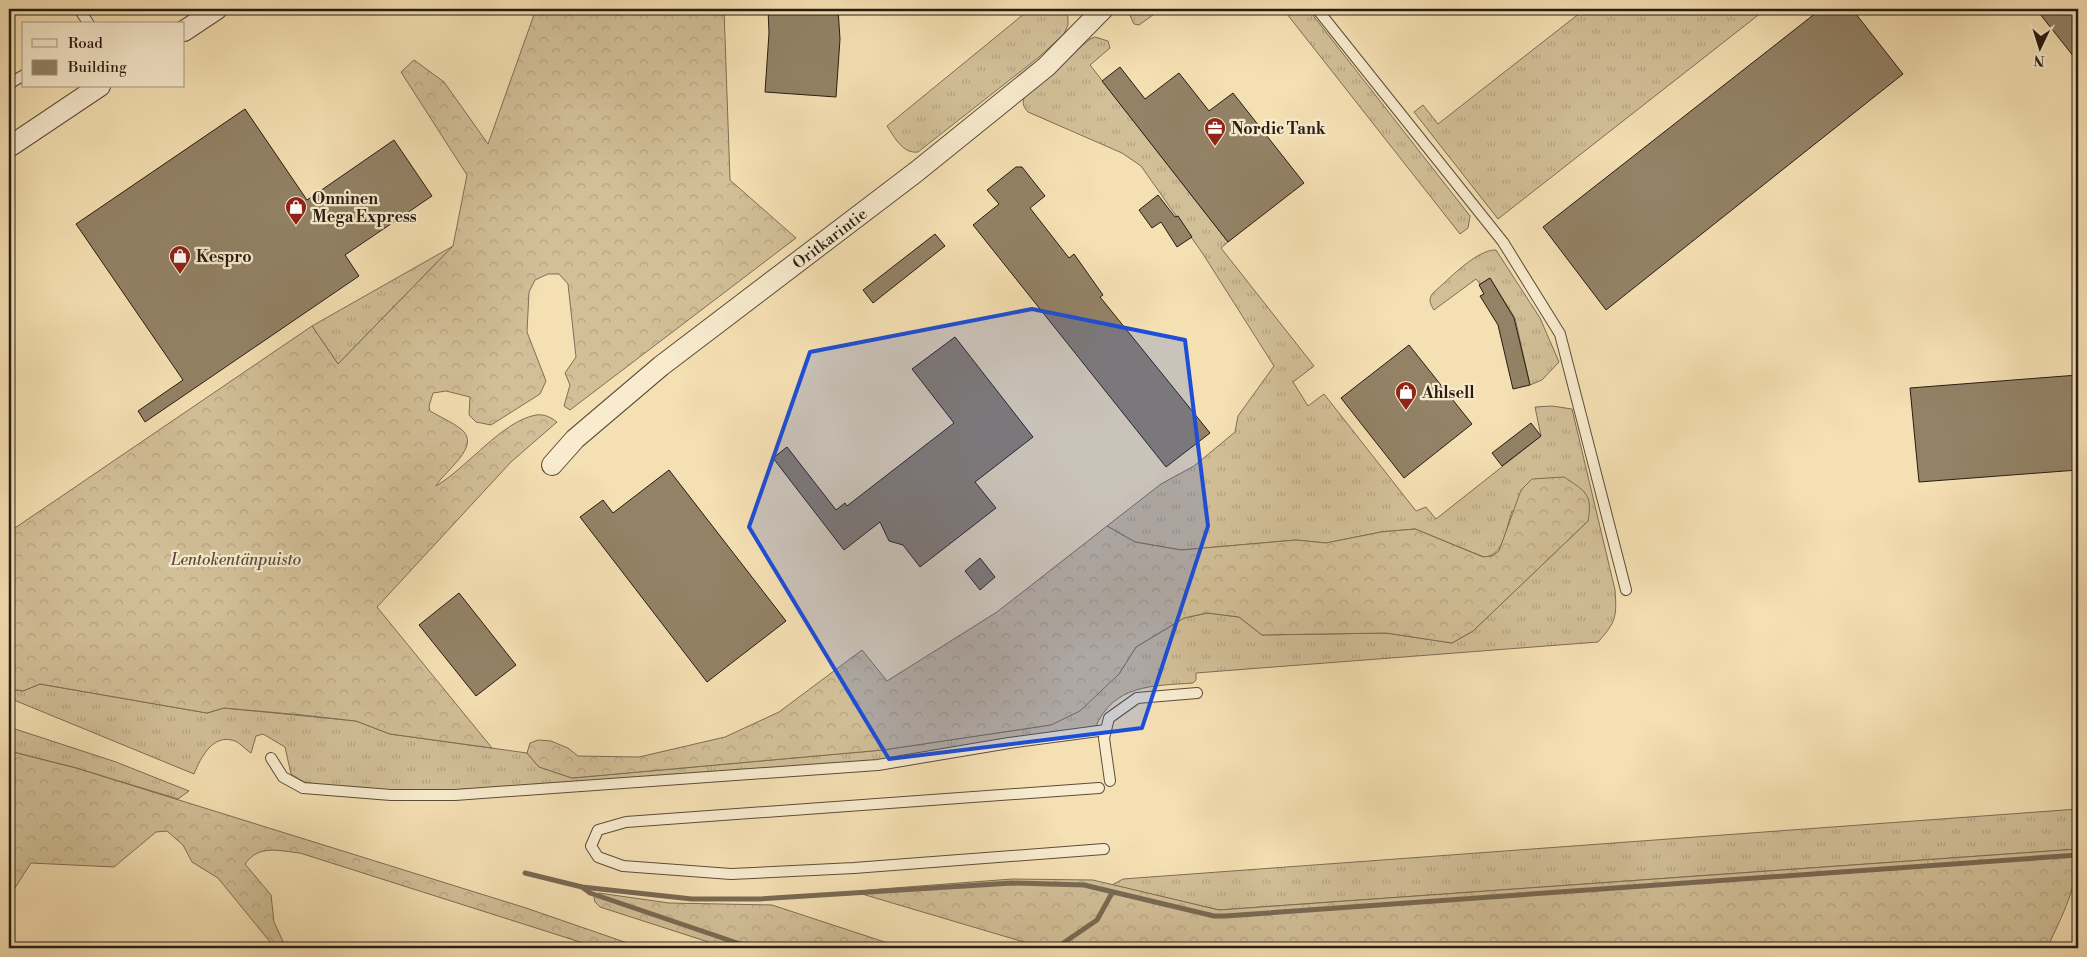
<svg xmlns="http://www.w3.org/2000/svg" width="2087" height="957" viewBox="0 0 2087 957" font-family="'Libre Bodoni',serif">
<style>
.grass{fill:url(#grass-tufts);stroke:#7d6e56}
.forest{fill:url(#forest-crowns);stroke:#7d6e56}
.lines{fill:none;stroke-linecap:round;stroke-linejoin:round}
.stream{stroke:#796953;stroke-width:5}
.building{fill:#938266;stroke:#281c13}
.lane-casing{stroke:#5b4d3b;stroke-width:12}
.street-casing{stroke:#5b4d3b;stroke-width:22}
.lane{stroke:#f8ebce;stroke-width:10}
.street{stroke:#f8ebce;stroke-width:20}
.marked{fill:#1d4ed8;fill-opacity:0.2;stroke:#1d4ed8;stroke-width:4;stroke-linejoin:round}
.labels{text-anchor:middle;stroke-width:4.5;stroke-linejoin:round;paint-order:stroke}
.poi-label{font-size:16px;font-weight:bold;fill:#281c13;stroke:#f8ebce;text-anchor:start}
.street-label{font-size:16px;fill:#281c13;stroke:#f8ebce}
.park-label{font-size:16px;font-style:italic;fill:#5b4d3b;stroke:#f8ebce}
</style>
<defs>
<pattern id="grass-tufts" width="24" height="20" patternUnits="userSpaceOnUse" patternTransform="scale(1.25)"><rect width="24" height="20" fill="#d2bf98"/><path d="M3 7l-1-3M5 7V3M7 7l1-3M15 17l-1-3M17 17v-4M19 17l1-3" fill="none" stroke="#b4a482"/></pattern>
<pattern id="forest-crowns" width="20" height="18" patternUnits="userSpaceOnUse" patternTransform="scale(1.25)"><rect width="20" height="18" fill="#d2bf98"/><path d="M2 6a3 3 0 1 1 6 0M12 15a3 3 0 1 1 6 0" fill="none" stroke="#b4a482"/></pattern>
</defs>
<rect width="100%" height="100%" fill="#f5e0b3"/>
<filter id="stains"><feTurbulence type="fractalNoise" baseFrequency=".004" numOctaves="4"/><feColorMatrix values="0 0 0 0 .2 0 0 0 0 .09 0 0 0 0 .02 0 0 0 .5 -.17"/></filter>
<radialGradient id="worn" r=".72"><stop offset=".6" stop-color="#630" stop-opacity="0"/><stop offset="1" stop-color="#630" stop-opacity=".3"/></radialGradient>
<!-- grass -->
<path class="grass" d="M1030,9H1062L1068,17V25L1064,34L1039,57L918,152C903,154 895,138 887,126Z
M1127,9H1161L1139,25L1134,24Z
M1283,9H1308L1470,216L1468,228L1460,234Z
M1585,9H1766L1498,219L1414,112L1423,105L1438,124Z
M1095,37L1108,41L1110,48L1090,65L1228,242L1221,248L1314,366L1293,382L1308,406L1324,394L1416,511L1426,507L1436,519L1541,436L1535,407L1552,406L1572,409L1615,590C1617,617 1616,622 1598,642L1196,673V680L1193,683C1152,686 1114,684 1095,728L878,761L453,790H391L333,787L304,782L291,774L285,747L263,734L256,736L251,753C246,750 240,743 235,741C213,733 201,757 194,774L9,698V689L23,691L40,684L207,713L224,708L356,721L390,734L527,753L539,767L572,778L883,750L1050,725L1119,674L1136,647L1184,618L1208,613L1239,617L1262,635L1386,633L1452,643L1473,631L1588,521L1512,511C1506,528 1504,556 1484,557L1415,529L1381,532L1326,543L1296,540L1181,550L1135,542L1107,526L1161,484L1194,466L1235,432L1238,416L1274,366L1203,254L1141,166L1122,153L1028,112C1022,106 1022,101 1026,94L1090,39Z
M453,246L338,364L312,326Z
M1496,250L1540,318L1559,362L1542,380L1530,385L1515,318L1490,278L1480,284L1476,279L1434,310C1430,304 1428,299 1433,293C1448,280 1477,249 1496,250Z
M9,727L116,762L189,791L178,799L76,768L9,751Z
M2078,809V849L1219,910L1112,885L1123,879Z"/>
<!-- forest -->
<path class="forest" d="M536,9H724L730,180L796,238L570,410L564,406L570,385L565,373L576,357L568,284L559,274H548L535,280L529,292L527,332L546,381L540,394L491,425L476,422L469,415L470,397L446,391L433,393L429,406L430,411C440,417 452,422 461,429C483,446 443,472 436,486C467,468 502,421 536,415C545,414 550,417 557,422L511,462L377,607L492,748L390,734L356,721L302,715L224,708L207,713L40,684L23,691L9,689V532L312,326L338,364L453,246L467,175L401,72L414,60L444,82L488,144Z
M1564,477C1585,491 1593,494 1588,521L1473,631L1452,643L1386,633L1262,635L1239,617L1207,613L1184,618L1136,647L1119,674L1080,711L1051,725L883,750L572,778L539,767L527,753L530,743L538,740L551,741L568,748L578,756L639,757L725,737L779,712L862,650L887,681L997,612L1107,526L1135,542L1181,550L1296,540L1326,543L1381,532L1415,529L1483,557L1492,556L1499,551L1521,490L1532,479Z
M9,751L76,768L526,908L642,948H599L300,853C279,851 259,844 245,864L271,895L274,922L286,948H275L218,878L192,862L183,845L167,831L156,832L114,867L31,863L9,897Z
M2078,849C2078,886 2063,914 2047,948H1044L862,894L868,890L1012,879L1093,880L1219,910Z
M599,893L669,903L772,905L903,948H727L600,907L595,902L594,897Z"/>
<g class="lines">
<!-- stream -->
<path class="stream" d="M525,873L582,887L692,899H759L1012,883L1084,885L1214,916H1225L2078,855
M582,887L590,893L752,948
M1056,948L1097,920L1112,893"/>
</g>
<!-- building -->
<path class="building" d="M768,9H838L840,39L836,97L765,92L769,33Z
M1821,9H1852L1903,74L1606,310L1543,227Z
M2036,9H2078V62Z
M1120,67L1145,99L1179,73L1209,111L1233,93L1304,183L1228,242L1102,81Z
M245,109L307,200L394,140L432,196L345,255L359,276L145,422L138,411L183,380L76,224Z
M1016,167H1022L1045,196L1030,208L1069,258L1074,254L1103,295L1100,297L1210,433L1166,467L973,225L999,204L987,190Z
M1158,195L1175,217L1178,216L1192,237L1177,247L1161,222L1152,228L1139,210Z
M935,234L945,246L873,303L863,290Z
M1490,278L1514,318L1530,385L1513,389L1498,325L1480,296L1484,294L1479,285Z
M955,337L1033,437L975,482L996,508L920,567L903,545L889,541L880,522L844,550L773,458L787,447L836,510L845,503L847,506L954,423L912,369Z
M1409,345L1472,424L1404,478L1341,398Z
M2078,375V470L1919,482L1910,388Z
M1531,423L1541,436L1502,466L1492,453Z
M669,470L786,621L707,682L580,517L603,500L613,513Z
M980,558L995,577L980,590L965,571Z
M459,593L516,665L476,696L419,625Z"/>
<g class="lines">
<!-- lane casing -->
<g class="lane-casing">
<path id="lane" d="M79,9L89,24
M1317,9L1503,242L1560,334L1626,590
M9,84L24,75
M271,758L283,777L303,788L391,795H455L878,765L1009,743L1106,730
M1110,781L1104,738L1109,718L1137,698L1197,693
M1099,788L626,822L598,830L591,846L598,857L623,866L731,874L854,868L1104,849"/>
</g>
<!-- street casing -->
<g class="street-casing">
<g id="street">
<path d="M184,31L217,9"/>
<path d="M9,147L100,86"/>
<path id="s1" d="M552,465L575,439L661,366L916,172L1046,67L1103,9"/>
</g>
</g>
<!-- lane -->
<use href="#lane" class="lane"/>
<!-- street -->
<use href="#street" class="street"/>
</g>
<!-- marked area -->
<path class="marked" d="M1032,309L1185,340L1208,526L1142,728L889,759L749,527L810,352Z"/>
<!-- icons -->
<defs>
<g id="office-pin" transform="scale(1.125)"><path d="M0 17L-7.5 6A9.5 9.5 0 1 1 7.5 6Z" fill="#8f2418" stroke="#f8ebce"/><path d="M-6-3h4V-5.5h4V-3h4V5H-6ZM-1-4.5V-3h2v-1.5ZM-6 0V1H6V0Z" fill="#fff"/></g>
<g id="shop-pin" transform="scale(1.125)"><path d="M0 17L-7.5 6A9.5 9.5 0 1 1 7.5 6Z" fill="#8f2418" stroke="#f8ebce"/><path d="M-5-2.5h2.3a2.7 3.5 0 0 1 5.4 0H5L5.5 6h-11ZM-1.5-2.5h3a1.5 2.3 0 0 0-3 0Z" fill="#fff"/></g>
</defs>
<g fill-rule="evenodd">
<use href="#office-pin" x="1215" y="128"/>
<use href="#shop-pin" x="296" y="207"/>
<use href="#shop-pin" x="180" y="256"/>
<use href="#shop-pin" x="1406" y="392"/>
</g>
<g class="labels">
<!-- poi labels -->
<g class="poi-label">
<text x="1231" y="134">Nordic Tank</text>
<text x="312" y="204">Onninen<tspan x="312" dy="18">Mega Express</tspan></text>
<text x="196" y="262">Kespro</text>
<text x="1422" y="398">Ahlsell</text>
</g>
<!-- street labels -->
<g class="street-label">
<text dy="6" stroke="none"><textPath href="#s1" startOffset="359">Oritkarintie</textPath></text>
</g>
<!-- park labels -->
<g class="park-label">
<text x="236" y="565">Lentokentänpuisto</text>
</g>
</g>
<!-- margin -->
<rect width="2087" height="957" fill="none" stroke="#f5e0b3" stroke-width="30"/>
<rect x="10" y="10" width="2067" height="937" fill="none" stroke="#281c13" stroke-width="2.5"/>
<rect x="15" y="15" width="2057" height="927" fill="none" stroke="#281c13"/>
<!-- legend -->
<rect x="22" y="22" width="162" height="65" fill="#f8ebce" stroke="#a59883"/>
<rect x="32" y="39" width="25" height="8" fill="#f8ebce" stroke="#a59883"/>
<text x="68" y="48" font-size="15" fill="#281c13">Road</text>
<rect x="32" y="60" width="25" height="15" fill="#938266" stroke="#a59883"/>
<text x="68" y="72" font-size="15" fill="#281c13">Building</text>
<!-- north arrow -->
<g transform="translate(2040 48) rotate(184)" stroke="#f8ebce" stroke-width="4" paint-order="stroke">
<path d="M0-4L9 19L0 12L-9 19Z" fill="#281c13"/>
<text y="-8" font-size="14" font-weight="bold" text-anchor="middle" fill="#281c13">N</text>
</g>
<rect width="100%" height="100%" filter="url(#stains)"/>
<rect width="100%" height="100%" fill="url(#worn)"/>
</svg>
